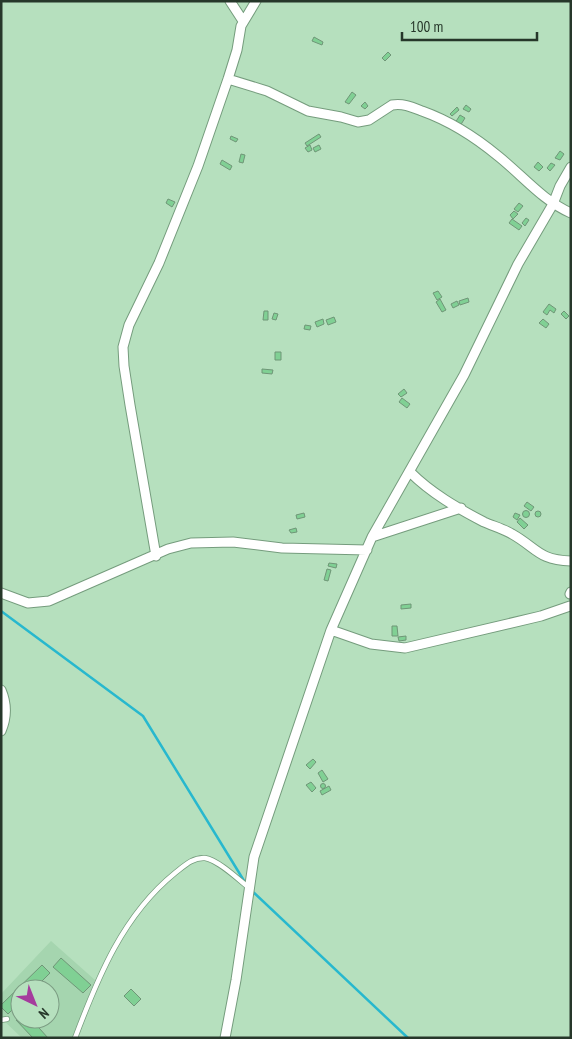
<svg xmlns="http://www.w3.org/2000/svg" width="572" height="1039" viewBox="0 0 572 1039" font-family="'PT Sans Narrow',sans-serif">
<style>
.built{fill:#a5d5af;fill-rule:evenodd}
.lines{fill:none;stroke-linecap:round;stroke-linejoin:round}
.stream{stroke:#28b8ce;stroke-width:2.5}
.building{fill:#80d094;stroke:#6f9677}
.lane-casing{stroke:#759c7d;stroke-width:6}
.street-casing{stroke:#759c7d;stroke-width:11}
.lane{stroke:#fff;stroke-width:4.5}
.street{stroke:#fff;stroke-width:9}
</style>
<rect width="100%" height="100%" fill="#b6e0be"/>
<!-- built -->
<path class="built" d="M51,941L95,980L72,1038H22L1,1018V994ZM20,989H50V1019H20Z"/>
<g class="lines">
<!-- stream -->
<path class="stream" d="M1,611L143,716L246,884
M251,890L408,1038"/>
</g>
<!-- building -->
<path class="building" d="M314,37L323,42L322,45L312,41Z
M388,52L391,55L385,61L382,58Z
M352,92L356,95L349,104L345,102Z
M365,102L368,106L365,109L361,106Z
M466,105L471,109L469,112L463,109Z
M457,107L459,110L452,116L450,114Z
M460,115L465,118L460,126L455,123Z
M319,134L321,137L307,146L305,143Z
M231,136L238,139L236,142L230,139Z
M310,145L312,150L308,152L305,148Z
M319,145L321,149L315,152L313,148Z
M560,151L564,154L560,160L555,158Z
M241,154L245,155L243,163L239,162Z
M222,160L232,166L230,170L220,164Z
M538,162L543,167L539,171L534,167Z
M551,163L555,165L550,171L547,168Z
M168,199L175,202L172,207L166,203Z
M519,203L523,206L518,212L514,209Z
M514,211L518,214L513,219L510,215Z
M526,218L529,220L525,226L522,223Z
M512,219L522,226L519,230L509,223Z
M438,291L442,297L437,300L433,293Z
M468,298L469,302L460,305L459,301Z
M440,299L446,310L442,312L436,302Z
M457,301L459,305L453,308L451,304Z
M549,304L556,309L554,313L550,310L547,315L543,312Z
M264,311H268V320H263Z
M564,311L569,316L566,319L561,314Z
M274,313L278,314L276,320L272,319Z
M334,317L336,322L328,325L326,320Z
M323,319L324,324L317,327L315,322Z
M543,319L549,324L546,328L539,323Z
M305,325L311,326L310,330L304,329Z
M275,352H281V360H275Z
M262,369L273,370L272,374L262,373Z
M404,389L407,393L401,397L398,394Z
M402,398L410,404L407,408L399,402Z
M527,502L534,507L531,511L524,506Z
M522.5 514a3.5 3.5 0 1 1 7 0a3.5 3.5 0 1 1-7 0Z
M535 514a3 3 0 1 1 6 0a3 3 0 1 1-6 0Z
M304,513L305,517L297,519L296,515Z
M515,513L520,515L517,520L513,517Z
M520,518L528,525L524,529L517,522Z
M296,528L297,532L291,533L289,530Z
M329,563L337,564L336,568L328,566Z
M327,569L331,570L328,581L324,580Z
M411,604V608L401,609V605Z
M392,626H397L398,636H392Z
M406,636V640L399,641L398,637Z
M313,759L316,762L310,769L306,765Z
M322,770L328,779L323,782L318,773Z
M311,782L316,788L312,792L306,785Z
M320.5 786a2.5 2.5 0 1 1 5 0a2.5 2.5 0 1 1-5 0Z
M329,786L331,790L322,795L320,791Z
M61,958L91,985L83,993L53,967Z
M42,965L50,973L34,989H20V1002L8,1014L1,1007V1005Z
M131,989L141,999L134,1006L124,996Z
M20,1016V1019H31L48,1038H33L16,1020Z"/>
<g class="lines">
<!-- lane casing -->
<g class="lane-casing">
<path id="lane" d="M1,1020L7,1019
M75,1038C98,977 123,915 175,873C184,866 193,857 205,858C218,860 238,879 249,888"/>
</g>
<!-- street casing -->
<g class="street-casing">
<path id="street" d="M230,1L243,21
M228,79L267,91L308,111L341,117L358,122L369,120L392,105C403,103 412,107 422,111C450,121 475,137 498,156C522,175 543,201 571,213
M410,472C431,493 457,508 484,522C493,526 504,529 512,534C537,548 538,560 571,561
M372,537L461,508
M156,556L130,405L124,366L123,347L129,325L159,263L198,166L228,79L237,50L241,26L256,1
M1,593L28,603L49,601L168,549L191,543L233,542L282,548L367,550
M570,594L571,592
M331,630L371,644L405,648L541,616L570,606
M1,690C7,704 7,717 1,731
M225,1038L236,980L254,857L331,630L372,537L464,375L518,264L553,204L560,186L571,167"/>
</g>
<!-- lane -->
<use href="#lane" class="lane"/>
<!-- street -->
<use href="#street" class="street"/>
</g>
<!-- border -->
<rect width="572" height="1039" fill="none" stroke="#26372a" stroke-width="5"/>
<!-- north arrow -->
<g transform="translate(35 1004) rotate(137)"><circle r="24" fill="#b6e0be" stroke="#7c9c83"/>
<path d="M0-4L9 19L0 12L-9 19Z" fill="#a53b9d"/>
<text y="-8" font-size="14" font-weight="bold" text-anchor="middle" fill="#26372a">N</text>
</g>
<!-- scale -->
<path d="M402 32v8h135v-8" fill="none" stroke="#26372a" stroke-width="2.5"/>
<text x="410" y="32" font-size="15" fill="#26372a" stroke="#b6e0be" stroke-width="4" paint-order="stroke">100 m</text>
</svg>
